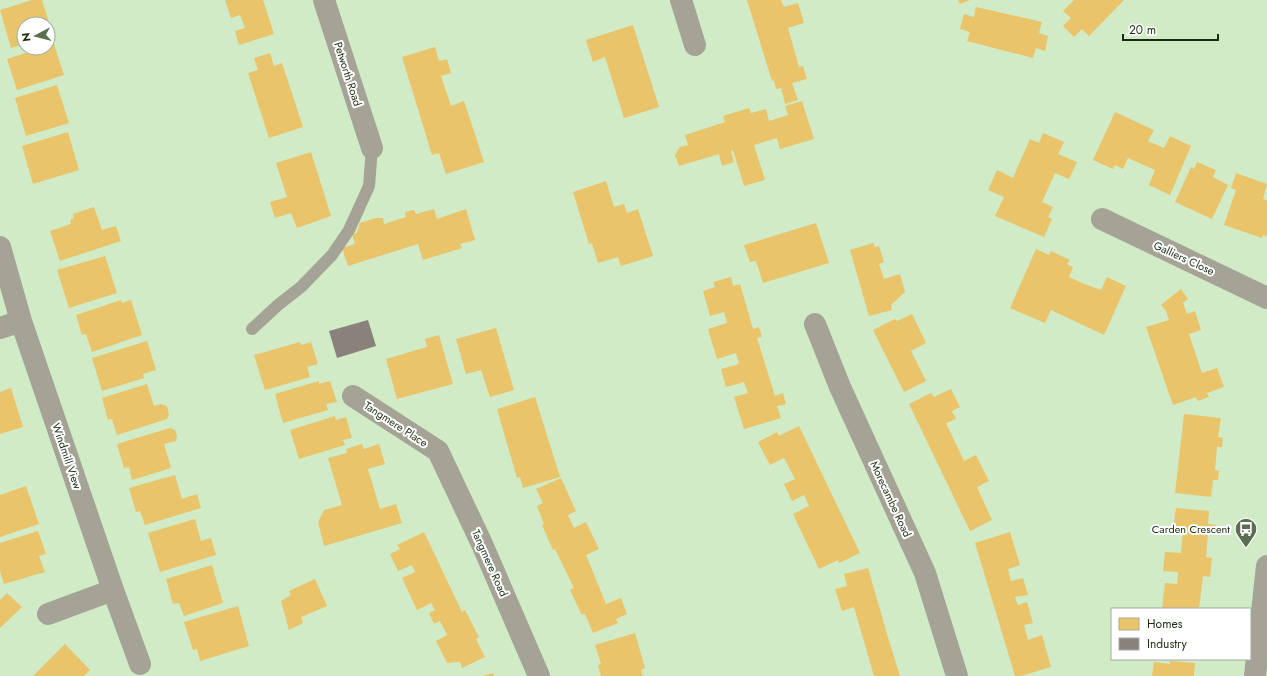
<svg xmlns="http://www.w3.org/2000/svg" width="1267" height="676" viewBox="0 0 1267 676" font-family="Jost,sans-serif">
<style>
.homes{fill:#e9c46a}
.industry{fill:#8a817c}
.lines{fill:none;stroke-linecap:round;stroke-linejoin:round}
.lane{stroke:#a5a395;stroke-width:12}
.street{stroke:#a5a395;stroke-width:22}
.labels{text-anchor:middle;stroke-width:4;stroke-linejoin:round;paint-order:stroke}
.street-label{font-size:11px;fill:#1a2c12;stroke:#fff}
.poi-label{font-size:11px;fill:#1a2c12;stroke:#fff;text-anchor:end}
</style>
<rect width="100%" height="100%" fill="#d0ebc6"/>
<!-- homes -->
<path class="homes" d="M32,0H42L53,35L48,37V24H24V44L11,48L0,10Z
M225,0H263L274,34L239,45L235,31L245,28L240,15L231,18Z
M747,0H781L784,7L798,3L804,23L788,28L799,67L803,66L807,79L792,83L798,100L785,104L781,88L776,89L774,80L772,81Z
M958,0H970L960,4Z
M1074,0H1124L1089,36L1082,29L1074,37L1063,26L1071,18L1063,11Z
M976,7L1042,22L1039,33L1048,36L1045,51L1036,48L1033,58L967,41L970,32L960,29L964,14L974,17Z
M633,25L659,107L624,118L605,57L593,62L586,40Z
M54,44L64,75L17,90L7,59L41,48H48V46Z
M435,47L439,61L447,59L451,73L441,76L451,106L464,101L484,162L446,174L439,153L432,155L402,57Z
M270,53L274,66L282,63L303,127L269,138L248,73L258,70L254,58Z
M57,85L69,123L26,136L15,98Z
M802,101L814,139L780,149L777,138L754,145L765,180L744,186L733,150L731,151L734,162L722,166L719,154L679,166L675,155L680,147L688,145L685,135L725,122L723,116L749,108L751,113L766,109L769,121L788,115L785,106Z
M1115,112L1154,130L1148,141L1164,148L1170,136L1191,146L1170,195L1149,185L1155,170L1128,158L1123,169L1115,165L1113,169L1093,160Z
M68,132L79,170L33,184L22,146Z
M1043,133L1064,142L1058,154L1077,162L1069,179L1055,173L1042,202L1053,207L1048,217L1052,219L1044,237L995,216L1004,197L988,190L997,170L1013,178L1030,139L1039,143Z
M311,152L331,216L297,228L291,213L275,218L270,202L287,197L276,163Z
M1197,162L1216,170L1213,177L1228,185L1212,219L1175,202L1191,167L1194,169Z
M1236,173L1267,184L1263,199L1267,200V237L1263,235L1262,238L1224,225L1236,190L1231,188Z
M606,181L614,207L624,204L627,213L638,209L653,256L621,266L618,257L598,263L592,243L589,244L573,192Z
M94,207L102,230L116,226L121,241L60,261L50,231L71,224L70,220L74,218L73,214Z
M434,209L437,219L466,209L475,240L460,244L462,248L423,260L418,244L348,266L342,248L355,244L352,234L357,233L360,223L376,218H383L384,224L406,217L405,212L414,210L416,214Z
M816,223L829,263L763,283L756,261L750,262L744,245Z
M873,243L875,247L879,246L884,262L879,264L884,279L900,274L905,292L891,305L892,310L869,316L850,250Z
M1036,249L1049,255L1051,251L1070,260L1067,264L1073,267L1069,277L1082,283L1101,290L1107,277L1126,286L1104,335L1051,310L1045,323L1010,308Z
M105,256L117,293L69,308L57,270Z
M731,277L733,286L740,284L753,329L759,327L762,337L757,338L775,396L783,393L786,404L777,406L781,418L744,429L734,397L748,393L744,382L726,387L721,369L739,364L736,353L717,359L708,329L727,323L724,312L710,316L703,291L715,287L713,282Z
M1181,289L1188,299L1183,303L1187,314L1195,311L1201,330L1189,334L1202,373L1217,368L1224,387L1207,393L1209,397L1198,401L1196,397L1173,405L1146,327L1169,320L1166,311L1161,305Z
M121,300L122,303L131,300L142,335L92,352L86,334L82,335L76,315Z
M912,314L926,343L911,351L926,381L904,392L873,330L895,319L897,321Z
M496,328L514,390L490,397L481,370L466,374L456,339Z
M439,335L453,384L397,399L386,359L427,347L425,339Z
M147,341L156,370L143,374L144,378L102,391L92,358Z
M300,342L301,345L311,342L318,364L307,367L310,377L265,390L254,355Z
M319,381V384L330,381L337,402L326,404L328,410L283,423L275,394Z
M147,384L154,406L161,404L167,406L169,415L167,419L117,435L112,419L108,420L102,398Z
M11,388L23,427L0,434V392Z
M951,389L960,407L952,411L956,419L946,423L964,461L976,455L989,481L977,487L992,520L970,531L909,404L931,393L934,397Z
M535,397L560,477L523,488L520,477L517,478L497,409Z
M1184,414L1221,418L1218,437L1223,438L1222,447H1217L1215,470L1219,471L1218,480H1213L1211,497L1175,493Z
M335,416L336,420L346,417L352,438L343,440L345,445L299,459L290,430Z
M799,426L860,553L839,563L838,560L819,569L793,514L809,506L806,499L804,495L792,501L784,484L795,479L784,458L770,465L758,442L777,432L779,436Z
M170,428L175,430L177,436L176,441L164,444L171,468L132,480L129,467L124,468L117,444Z
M362,444L364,449L379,444L385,464L368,469L380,509L396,504L402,523L324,546L318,522L324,510L342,505L328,458L347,453L346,449Z
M175,475L182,499L197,494L201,508L145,525L140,511L136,512L129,488Z
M561,478L576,511L568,515L574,528L586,522L599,549L586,555L606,604L621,598L627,614L616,619L618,623L593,633L585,614L582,615L577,605L570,590L574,588L555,549L553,550L542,525L544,524L537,506L543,503L536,489Z
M26,486L39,524L0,537V495Z
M1176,508L1209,511L1208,524L1216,525L1215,535L1208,534L1206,557L1212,558L1210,577L1203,576L1199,609H1162L1165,583L1177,584L1178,572L1163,571L1165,552L1181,553L1183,530L1173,529Z
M195,519L201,541L211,538L216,555L160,572L148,533Z
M38,531L46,554L39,556L45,572L4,584L0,571V543Z
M424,532L462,612L465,610L479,637L476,639L485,657L462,668L460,662L447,663L436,641L447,635L440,621L434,624L429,613L435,610L431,603L417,610L402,578L415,572L412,565L398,571L390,554L400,549L397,545Z
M1010,532L1020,565L1008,569L1011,581L1023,578L1028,595L1015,597L1018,605L1027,602L1033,623L1024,625L1028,640L1042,635L1051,667L1021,676H1015L975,543Z
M212,565L223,603L184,616L179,603L173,604L166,579Z
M868,568L887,634L900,676H874L854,607L842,611L835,589L847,586L844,574Z
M315,579L327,606L301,617L303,623L289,630L281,601L291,595L289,591Z
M7,593L22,607L0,628V600Z
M238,606L249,646L200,661L197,649L193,650L184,622Z
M635,633L645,668L641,670L643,676H601L598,665L601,664L595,645Z
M65,644L90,670L84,676H33Z
M1170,661L1195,663L1194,676H1152L1154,662L1170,664Z
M493,673L494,676H483Z"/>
<!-- industry -->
<path class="industry" d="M368,320L376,346L337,358L329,331Z"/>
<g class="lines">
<!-- lane -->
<path class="lane" d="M252,329L278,305L301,287L332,255L349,230L369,186L372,148"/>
<!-- street -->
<path class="street" d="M324,0L372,148
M681,0L695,45
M1102,219L1267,298
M0,247L21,321L113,590L140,664
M815,324L840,387L925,573L957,676
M0,328L21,321
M353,396L438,451L482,544L539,676
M48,614L113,590
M1255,676L1267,566"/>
</g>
<!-- icons -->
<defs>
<g id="bus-pin" transform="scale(1.15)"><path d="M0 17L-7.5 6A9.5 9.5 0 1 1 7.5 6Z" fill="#5a6f51" stroke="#fff"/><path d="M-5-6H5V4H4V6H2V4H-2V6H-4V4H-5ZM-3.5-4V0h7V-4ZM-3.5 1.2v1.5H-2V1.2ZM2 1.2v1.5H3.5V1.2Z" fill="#fff"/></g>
</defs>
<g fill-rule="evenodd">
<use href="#bus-pin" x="1246" y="529"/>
</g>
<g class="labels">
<!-- street labels -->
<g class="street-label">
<text transform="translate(348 74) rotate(72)" y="4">Petworth Road</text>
<text transform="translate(1184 258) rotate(25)" y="4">Galliers Close</text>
<text transform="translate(396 424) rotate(33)" y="4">Tangmere Place</text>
<text transform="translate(67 456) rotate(71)" y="4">Windmill View</text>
<text transform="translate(891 499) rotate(65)" y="4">Morecambe Road</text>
<text transform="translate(490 563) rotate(66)" y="4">Tangmere Road</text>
</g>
<!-- poi labels -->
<g class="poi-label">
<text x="1230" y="533">Carden Crescent</text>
</g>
</g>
<!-- legend -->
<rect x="1111" y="608" width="140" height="52" fill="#ffffff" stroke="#a3aba0"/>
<rect x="1119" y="618" width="20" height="12" fill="#e9c46a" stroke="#a3aba0"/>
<text x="1147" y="628" font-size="12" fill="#1a2c12">Homes</text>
<rect x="1119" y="638" width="20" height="12" fill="#8a817c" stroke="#a3aba0"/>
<text x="1147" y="648" font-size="12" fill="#1a2c12">Industry</text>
<!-- north arrow -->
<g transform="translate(36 36) rotate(263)"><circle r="19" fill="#ffffff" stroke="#a3aba0"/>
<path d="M0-3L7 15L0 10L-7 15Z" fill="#5a6f51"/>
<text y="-6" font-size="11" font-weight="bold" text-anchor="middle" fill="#1a2c12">N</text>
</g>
<!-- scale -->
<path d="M1123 34v6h95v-6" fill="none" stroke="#1a2c12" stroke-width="2"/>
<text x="1129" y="34" font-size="12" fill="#1a2c12" stroke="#ffffff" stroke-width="3" paint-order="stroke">20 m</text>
</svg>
